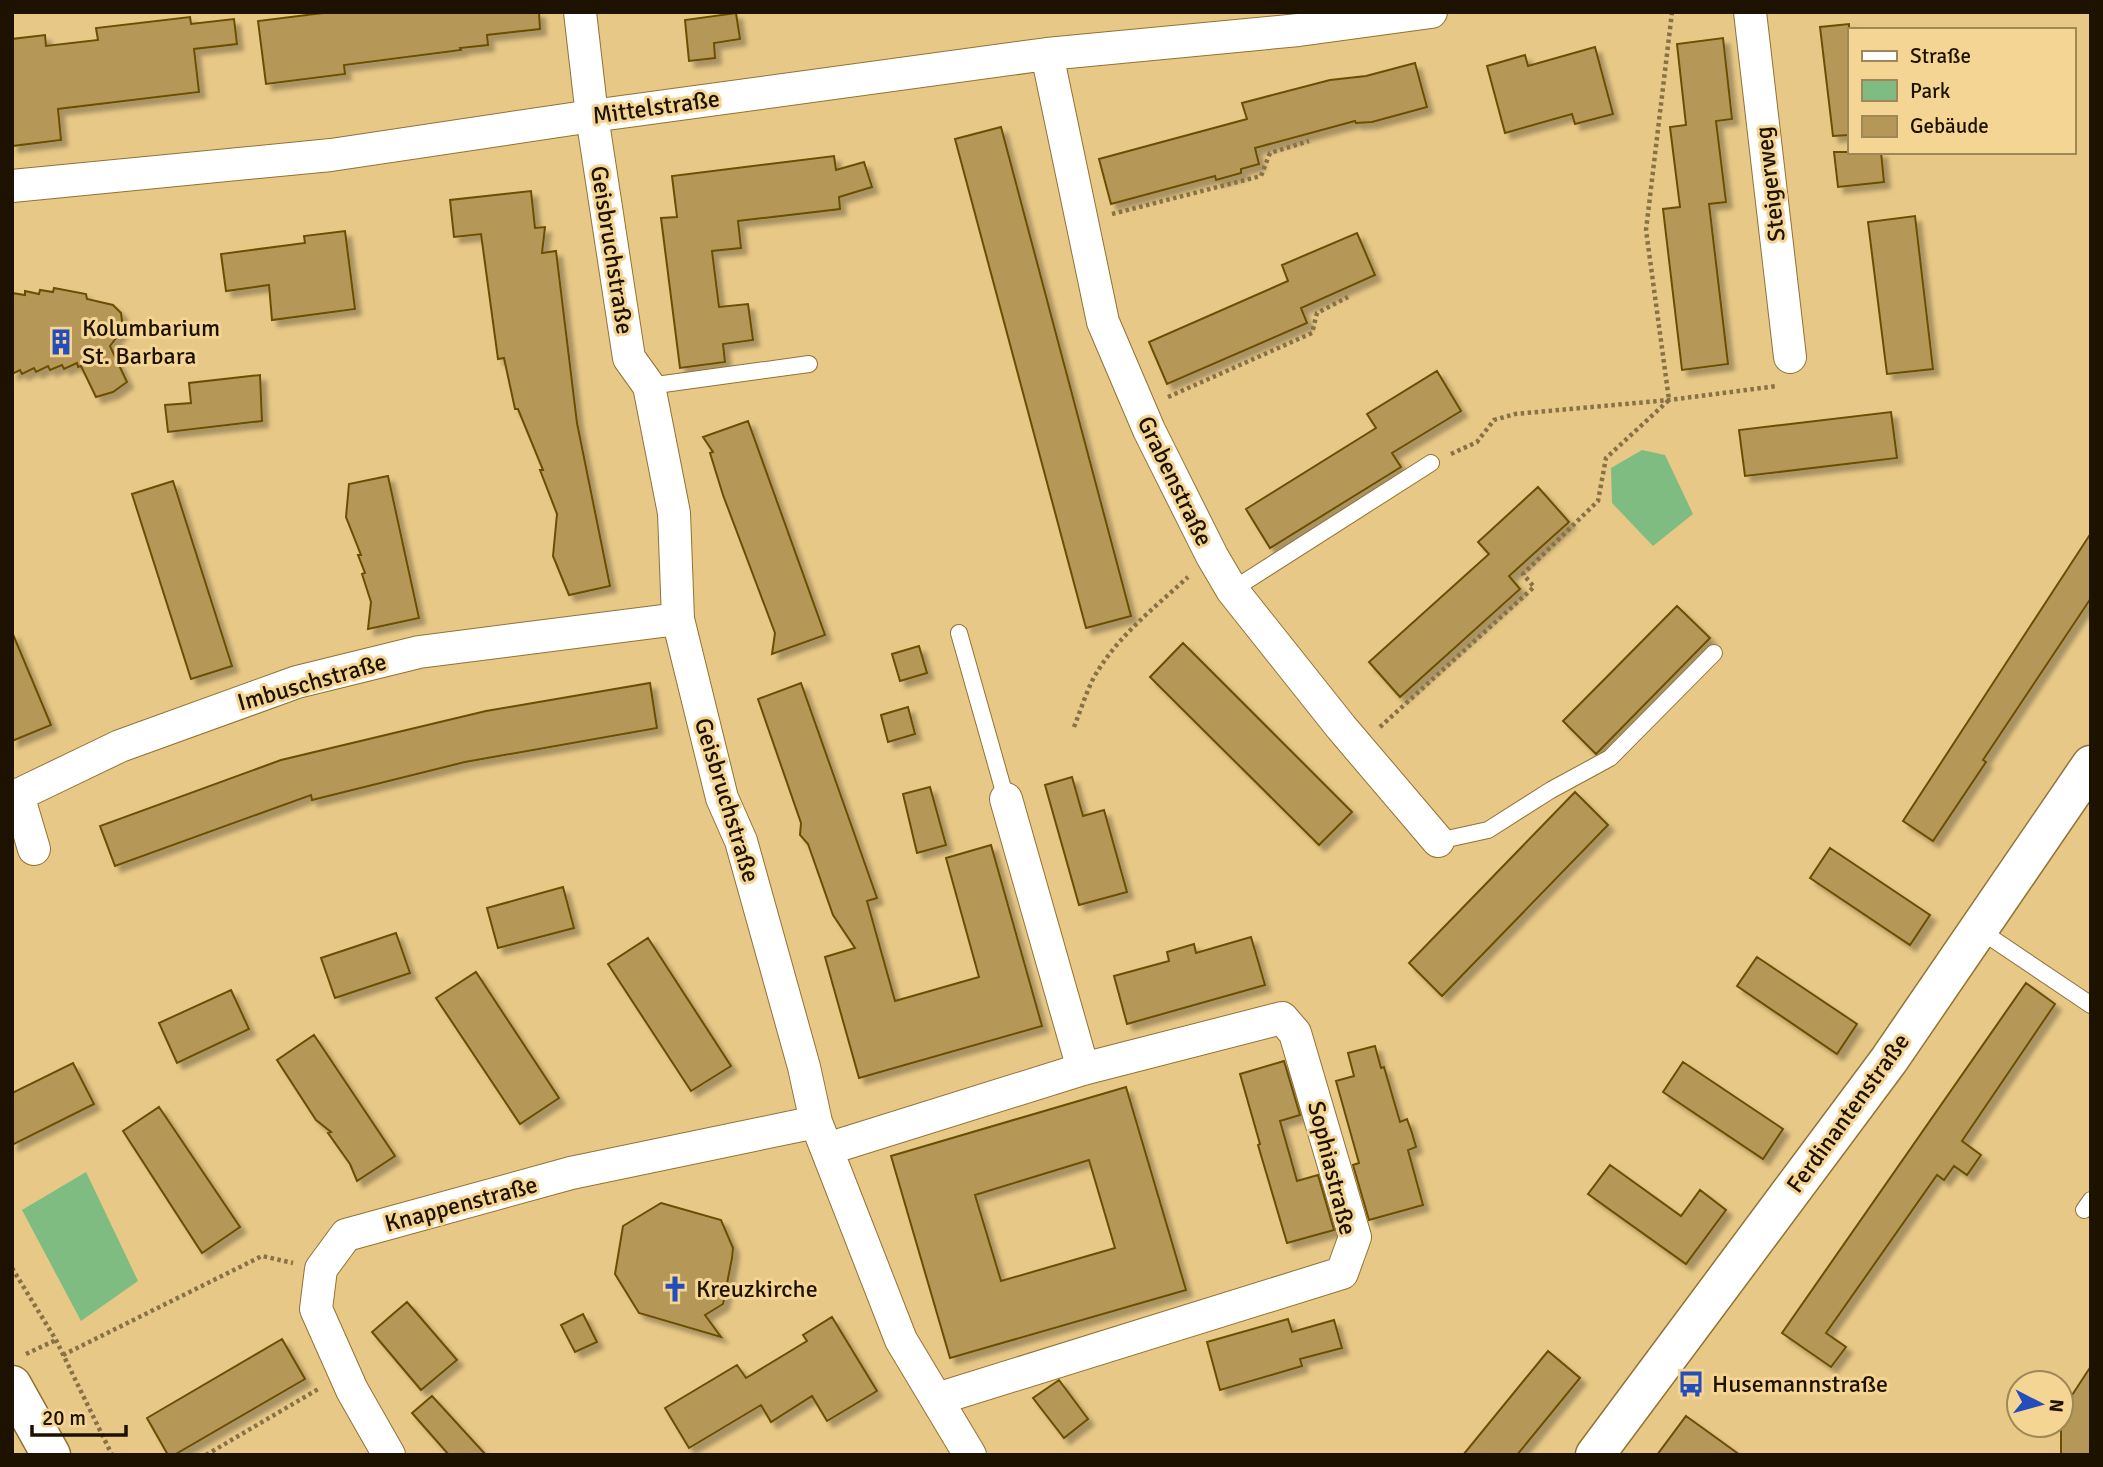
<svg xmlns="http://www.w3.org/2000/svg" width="2103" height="1467" viewBox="0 0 2103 1467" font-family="Signika,sans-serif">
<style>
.green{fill:#7fbc81}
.building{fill:#b59758;stroke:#6b4f04;stroke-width:2;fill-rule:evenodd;filter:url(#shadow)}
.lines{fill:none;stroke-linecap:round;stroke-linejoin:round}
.lane-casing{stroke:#907333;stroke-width:18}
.street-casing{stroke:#907333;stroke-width:34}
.secondary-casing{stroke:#907333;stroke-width:41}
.path{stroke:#877147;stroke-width:4.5;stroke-dasharray:3.5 3.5;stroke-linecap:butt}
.lane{stroke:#fff;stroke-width:16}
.street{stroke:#fff;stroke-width:32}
.secondary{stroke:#fff;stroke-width:38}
.labels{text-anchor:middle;stroke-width:6;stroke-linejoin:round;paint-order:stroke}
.street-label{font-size:24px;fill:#1d1200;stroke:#f4d594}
.poi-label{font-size:24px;fill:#1d1200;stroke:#f4d594;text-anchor:start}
</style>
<defs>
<filter id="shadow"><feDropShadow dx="6" dy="6" stdDeviation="2" flood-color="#0004"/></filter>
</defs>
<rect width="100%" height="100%" fill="#e7c887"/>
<!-- green -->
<path class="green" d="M1642,450L1665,455L1693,514L1653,546L1612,503L1611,468Z
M86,1172L138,1281L81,1321L22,1210Z"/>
<!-- building -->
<path class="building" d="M331,12H539L540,29L487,35L488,45L460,48L461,50L344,65L345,74L266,84L258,21Z
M736,13L740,39L714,43L715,58L689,61L685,20Z
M190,17L191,24L234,19L237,44L194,49L199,92L58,109L61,140L12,146V39L45,35L46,46L98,40L96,28Z
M1849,24V135L1833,136L1820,27Z
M1723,38L1732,119L1716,121L1726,202L1709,204L1728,364L1682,370L1663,209L1680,207L1670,127L1686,125L1677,44Z
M1595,47L1613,114L1575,124L1572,114L1505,133L1487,66L1525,55L1528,66Z
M1415,63L1427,107L1372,122L1356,123L1355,121L1255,148L1259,164L1241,169V173L1216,180L1215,176L1111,204L1099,159L1247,119L1242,103L1330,80L1366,76Z
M1001,127L1131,616L1086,628L955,139Z
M1834,152H1881L1884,182L1838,187Z
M834,156L836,170L864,162L872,187L839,197L840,209L738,221L741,248L712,251L719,307L748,304L753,340L723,344L725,362L680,368L661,218L677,217L672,176Z
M531,191L535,228L545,227L542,253L556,251L577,423L610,586L569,595L553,556L557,514L540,470H543L518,409H515L504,358L498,359L481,234L454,237L450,200Z
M1915,216L1933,369L1887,374L1868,222Z
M345,231L355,309L272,320L269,285L226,291L221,254L305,243L304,236Z
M1357,233L1375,275L1301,308L1307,323L1167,384L1149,342L1288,281L1282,265Z
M54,288L86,294L87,299L113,305L121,313L123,329L110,346L127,382L113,392L96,397L81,366L78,367L77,363L64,369L62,365L50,370L48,366L36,372L34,368L22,374L20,370L12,374V293L25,295V291L39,294L40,290L53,292Z
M1437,371L1461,411L1392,453L1401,467L1270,548L1246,509L1376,428L1367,414Z
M260,375L262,421L168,432L165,405L191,403L189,383Z
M1891,412L1897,458L1745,476L1739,430Z
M748,421L825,635L772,654L775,633L723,495L710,453L713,452L703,437Z
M388,476L419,618L368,629L371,602L362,574L365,573L358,555H361L346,517L349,484Z
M173,481L232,666L191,679L132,494Z
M1538,487L1569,522L1509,576L1520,589L1400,697L1369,662L1489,554L1478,542Z
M2091,533V598L1983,760L1986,762L1933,841L1903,821Z
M1677,606L1710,638L1596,754L1563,721Z
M12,632L51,725L12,741Z
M1183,643L1352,812L1319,845L1150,677Z
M919,646L927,673L900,681L892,654Z
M650,683L657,728L465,762L312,800L311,795L115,866L100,826L281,760L486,711Z
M801,683L877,898L867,901L895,1001L979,977L946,858L991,845L1042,1026L859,1078L825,957L855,948L833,915L808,844L800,835L801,823L758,699Z
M908,707L915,734L888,742L881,715Z
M1072,777L1083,816L1104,810L1127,892L1079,905L1045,785Z
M930,787L946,845L917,853L903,794Z
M1575,792L1608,825L1442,996L1409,963Z
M1830,848L1930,915L1910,945L1810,878Z
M563,887L574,928L498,948L487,908Z
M396,933L410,973L335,998L321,958Z
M1251,937L1265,985L1127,1024L1114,976L1169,961L1167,952L1194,944L1196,953Z
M648,938L731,1066L691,1091L608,964Z
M1757,957L1857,1024L1837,1054L1737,986Z
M476,972L559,1098L520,1124L436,998Z
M2026,983L2055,1004L1962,1141L1981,1155L1967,1175L1954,1166L1944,1180L1937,1175L1826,1333L1846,1347L1831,1367L1782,1333Z
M231,990L249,1029L177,1063L159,1023Z
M314,1035L395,1156L357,1181L350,1164L328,1133L331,1132L316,1120L277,1060Z
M1375,1046L1381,1068L1384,1067L1400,1122L1407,1119L1412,1133L1416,1147L1408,1150L1423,1205L1369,1220L1353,1165L1359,1163L1336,1081L1354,1076L1348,1053Z
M1284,1061L1300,1115L1280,1121L1297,1181L1318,1175L1334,1230L1287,1243L1258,1145L1260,1144L1240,1074Z
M1683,1062L1783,1129L1763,1159L1663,1092Z
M73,1063L94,1104L12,1145V1093Z
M1126,1087L1186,1290L950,1358L891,1156ZM1089,1160L1115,1248L1001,1281L975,1195Z
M159,1107L240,1227L202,1253L123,1131Z
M1610,1165L1681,1216L1700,1190L1726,1210L1686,1264L1588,1194Z
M661,1203L721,1220L733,1248L732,1258L723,1304L705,1315L721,1337L639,1313L615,1274L623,1226Z
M407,1302L457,1360L421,1390L372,1332Z
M583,1314L597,1342L575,1352L561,1325Z
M832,1317L877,1391L827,1421L812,1396L771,1422L761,1405L689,1448L665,1408L737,1365L746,1378L807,1341L803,1335Z
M1288,1319L1292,1332L1334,1320L1342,1348L1300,1359L1302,1366L1220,1390L1207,1342Z
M282,1339L305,1379L174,1455H168L147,1418Z
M1548,1351L1580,1378L1517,1455H1463Z
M2091,1366V1455H2061V1412Z
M1059,1380L1088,1419L1064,1438L1033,1398Z
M432,1396L486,1455H449L412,1413Z
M1686,1416L1740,1455H1657Z"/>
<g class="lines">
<!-- lane casing -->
<g class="lane-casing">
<path id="lane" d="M649,386L809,364
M1232,590L1431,463
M959,633L1006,799
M1438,841L1488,830L1551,790L1610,758L1714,653
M1978,929L2091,1005
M2084,1210L2091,1200"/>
</g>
<!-- street casing -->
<g class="street-casing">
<path id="street" d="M580,12L592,116L629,358L649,386L674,513L678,619L722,798L741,841L804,1067L816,1122L901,1340L970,1455
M1750,12L1790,357
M1047,54L1103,322L1149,430L1212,556L1232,590L1341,727L1438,841
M12,186L331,155L592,116L1047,54L1299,30L1431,12
M1006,799L1083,1069
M34,849L18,795L120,746L297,682L419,652L678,619
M827,1149L1083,1069L1282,1018L1295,1033L1355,1237L1342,1273L937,1399
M389,1455L352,1390L316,1309L321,1269L346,1235L571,1173L816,1122"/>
</g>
<!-- secondary casing -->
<g class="secondary-casing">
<path id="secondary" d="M12,1385L51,1455
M1595,1455L1889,1060L2091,765"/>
</g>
<!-- path -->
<path class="path" d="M1112,214L1261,176L1270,153L1309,141
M1168,397L1312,333L1317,313L1348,297
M1451,454L1477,442L1494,420L1515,414L1669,400L1777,386
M1074,727C1080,712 1085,696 1092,681C1114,639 1153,609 1188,577
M1380,727L1534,587L1523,574L1598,501L1606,458L1669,400L1646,230L1672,12
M12,1268L56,1340L112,1455
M26,1354L56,1340
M63,1355L262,1256L293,1263
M206,1455L320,1388"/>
<!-- lane -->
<use href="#lane" class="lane"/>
<!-- street -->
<use href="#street" class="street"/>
<!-- secondary -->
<use href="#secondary" class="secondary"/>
</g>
<!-- icons -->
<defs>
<g id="building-bare" transform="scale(2.1)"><path d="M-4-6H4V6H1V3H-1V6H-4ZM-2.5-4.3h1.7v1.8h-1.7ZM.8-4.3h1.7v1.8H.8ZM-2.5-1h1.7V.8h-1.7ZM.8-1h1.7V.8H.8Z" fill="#244cba" stroke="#f4d594" stroke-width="2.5" paint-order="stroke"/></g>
<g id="church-bare" transform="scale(2.1)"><path d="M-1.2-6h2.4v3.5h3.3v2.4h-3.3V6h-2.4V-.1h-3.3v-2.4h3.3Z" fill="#244cba" stroke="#f4d594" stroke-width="2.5" paint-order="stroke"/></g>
<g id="bus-bare" transform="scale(2.1)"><path d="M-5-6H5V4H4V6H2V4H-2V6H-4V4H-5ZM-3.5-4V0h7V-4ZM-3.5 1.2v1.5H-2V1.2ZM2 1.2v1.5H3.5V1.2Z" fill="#244cba" stroke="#f4d594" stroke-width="2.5" paint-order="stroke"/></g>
</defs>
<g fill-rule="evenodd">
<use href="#building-bare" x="61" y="342"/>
<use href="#church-bare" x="675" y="1289"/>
<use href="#bus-bare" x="1691" y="1384"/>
</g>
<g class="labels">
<!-- street labels -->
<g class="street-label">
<text transform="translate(656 107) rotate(-8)" y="8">Mittelstraße</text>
<text transform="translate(1770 184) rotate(-97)" y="8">Steigerweg</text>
<text transform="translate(612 250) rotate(81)" y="8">Geisbruchstraße</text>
<text transform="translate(1175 481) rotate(64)" y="8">Grabenstraße</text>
<text transform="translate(312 682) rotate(-16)" y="8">Imbuschstraße</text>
<text transform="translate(727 800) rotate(73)" y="8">Geisbruchstraße</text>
<text transform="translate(1848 1113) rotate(-54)" y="8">Ferdinantenstraße</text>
<text transform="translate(1332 1168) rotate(76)" y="8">Sophiastraße</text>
<text transform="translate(461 1204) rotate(-15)" y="8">Knappenstraße</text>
</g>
<!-- poi labels -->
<g class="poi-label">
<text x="82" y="336">Kolumbarium<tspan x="82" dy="28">St. Barbara</tspan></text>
<text x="696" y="1297">Kreuzkirche</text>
<text x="1712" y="1392">Husemannstraße</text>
</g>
</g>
<!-- border -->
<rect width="2103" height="1467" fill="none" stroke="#1d1200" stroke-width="28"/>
<!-- legend -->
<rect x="1848" y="28" width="228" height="126" fill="#f4d594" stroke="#9e8759" stroke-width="2"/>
<rect x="1862" y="51" width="35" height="10" fill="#ffffff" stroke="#9e8759" stroke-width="2"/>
<text x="1910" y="63" font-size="21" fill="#1d1200">Straße</text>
<rect x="1862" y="80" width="35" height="21" fill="#7fbc81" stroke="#9e8759" stroke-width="2"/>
<text x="1910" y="98" font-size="21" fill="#1d1200">Park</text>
<rect x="1862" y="116" width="35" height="21" fill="#b59758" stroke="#9e8759" stroke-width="2"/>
<text x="1910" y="133" font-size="21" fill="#1d1200">Gebäude</text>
<!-- north arrow -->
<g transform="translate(2040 1404) rotate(96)"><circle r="33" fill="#f4d594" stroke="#9e8759" stroke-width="2"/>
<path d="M0-5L12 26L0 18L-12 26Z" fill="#244cba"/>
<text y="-10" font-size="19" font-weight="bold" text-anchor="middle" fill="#1d1200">N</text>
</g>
<!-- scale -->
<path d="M32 1425v10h94v-10" fill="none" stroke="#1d1200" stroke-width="3.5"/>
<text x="42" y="1425" font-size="21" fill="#1d1200" stroke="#f4d594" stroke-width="5" paint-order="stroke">20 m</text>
</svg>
